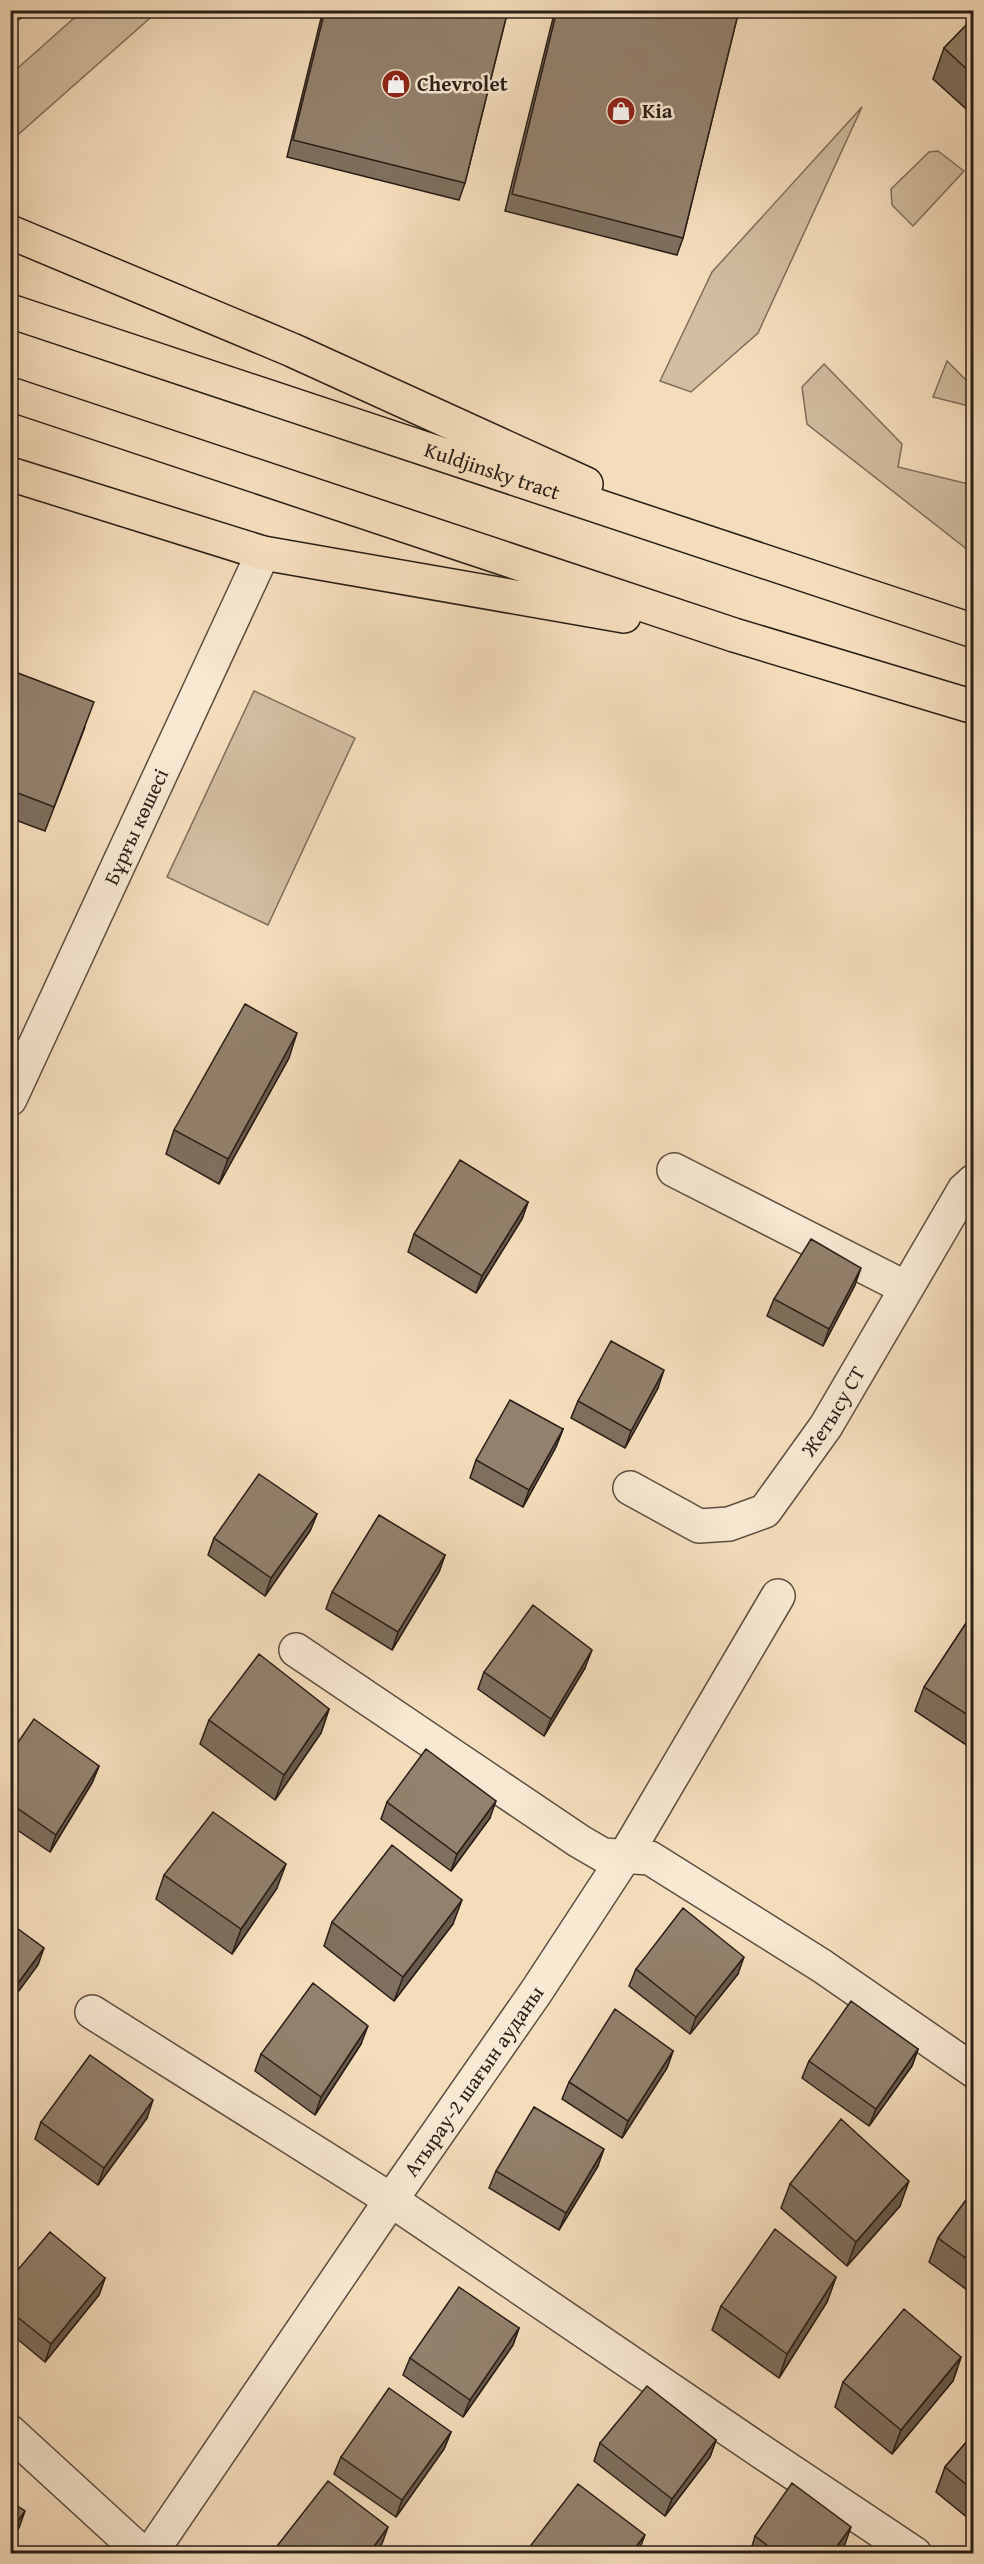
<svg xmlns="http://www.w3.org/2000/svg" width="984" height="2564" viewBox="0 0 984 2564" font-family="'Gentium Book Plus',serif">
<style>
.green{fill:#d2bda0;stroke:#7e6e5c;stroke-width:1.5}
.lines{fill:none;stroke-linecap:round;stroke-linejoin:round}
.service-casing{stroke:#5c4e40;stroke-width:21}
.minor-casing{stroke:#5c4e40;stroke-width:36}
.primary-casing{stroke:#291e17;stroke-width:36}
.service{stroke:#f8e9d3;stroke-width:18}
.minor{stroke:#f8e9d3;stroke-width:33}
.primary{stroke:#f5ddbc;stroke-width:33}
.wall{fill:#7e6f5e;stroke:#291e17;stroke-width:1.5}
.shaded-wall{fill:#675a4c;stroke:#291e17;stroke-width:1.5}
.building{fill:#93816d;stroke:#291e17;stroke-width:1.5}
.labels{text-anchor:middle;stroke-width:5;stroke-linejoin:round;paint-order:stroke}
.poi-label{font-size:21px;font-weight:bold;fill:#291e17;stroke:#f8e9d3;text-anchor:start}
.street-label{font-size:21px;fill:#291e17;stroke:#f8e9d3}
</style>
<rect width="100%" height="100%" fill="#f5ddbc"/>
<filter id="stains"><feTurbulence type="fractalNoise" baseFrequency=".00333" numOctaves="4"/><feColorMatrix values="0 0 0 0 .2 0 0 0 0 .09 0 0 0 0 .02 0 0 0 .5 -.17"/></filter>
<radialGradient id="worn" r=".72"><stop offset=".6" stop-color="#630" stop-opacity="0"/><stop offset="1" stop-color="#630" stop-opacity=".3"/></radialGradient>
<!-- green -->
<path class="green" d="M82,11H158L13,139L10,133L11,74Z
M862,107L758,333L691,392L660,381L712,272Z
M938,151L964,171L913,226L892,205L891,189L929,152Z
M947,361L973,387V407L933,397Z
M824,364L902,444L898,467L973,485V554L807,424L802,387Z
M254,691L355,738L268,925L167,877Z"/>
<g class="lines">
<!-- service casing -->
<g class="service-casing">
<path id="service" d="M10,13L16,10"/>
</g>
<!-- minor casing -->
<g class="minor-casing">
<g id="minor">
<path id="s1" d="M10,1099L263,553"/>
<path d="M674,1170L906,1288"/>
<path id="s2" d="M630,1488L699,1526L729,1524L765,1511L826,1426L964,1190L974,1181"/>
<path d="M296,1650L579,1841L603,1855L650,1858L822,1966L974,2071"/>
<path d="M92,2012L391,2200L765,2454L915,2554"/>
<path d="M10,2432L143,2554"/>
<path id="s3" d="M150,2554L391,2200L536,1992L625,1856L778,1596"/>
</g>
</g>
<!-- primary casing -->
<g class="primary-casing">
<g id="primary">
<path d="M10,232L292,350L586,484"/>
<path id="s4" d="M10,311L974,631"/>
<path d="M10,394L734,635L974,707"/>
<path d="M10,474L263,553L624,616"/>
</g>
</g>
<!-- service -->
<use href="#service" class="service"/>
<!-- minor -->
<use href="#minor" class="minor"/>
<!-- primary -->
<use href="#primary" class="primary"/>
</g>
<!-- wall -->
<path class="wall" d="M323,10H508L465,183L459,200L287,157Z
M555,10H739L683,238L677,255L505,211Z
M974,17V116L933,79L944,48Z
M10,670L85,727L45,831L10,818Z
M289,1058L219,1184L166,1154L174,1130Z
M528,1202L522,1219L476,1293L408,1252L414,1234Z
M855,1285L823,1346L767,1316L774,1299Z
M658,1388L625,1448L571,1418L578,1401Z
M563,1429L556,1447L523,1507L470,1478L476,1460Z
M317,1514L310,1531L265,1596L208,1555L214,1538Z
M445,1555L439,1572L392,1650L326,1609L332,1592Z
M974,1611V1750L915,1711L924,1687Z
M585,1668L544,1736L478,1689L484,1672Z
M329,1709L321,1733L275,1800L200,1744L209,1720Z
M10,1754L99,1766L92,1783L50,1852L10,1825Z
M387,1802L490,1818L451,1871L381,1819Z
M164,1875L277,1888L232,1954L156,1899Z
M332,1922L453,1924L394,2001L324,1946Z
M636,1969L738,1974L690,2034L629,1986Z
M361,2044L315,2115L255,2071L261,2054Z
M918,2049L912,2066L869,2126L802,2078L809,2061Z
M673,2051L667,2068L622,2138L562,2099L569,2082Z
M147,2118L98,2185L35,2139L41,2122Z
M598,2166L559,2230L489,2188L496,2171Z
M790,2184L900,2206L847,2266L781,2208Z
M974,2189V2295L929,2262L938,2238Z
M836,2277L827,2302L779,2378L712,2330L721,2306Z
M105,2278L99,2295L45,2362L10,2333V2279Z
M519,2328L513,2345L463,2417L403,2375L410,2358Z
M961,2357L953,2381L892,2454L835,2407L843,2382Z
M451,2432L444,2449L396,2517L334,2474L341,2457Z
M974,2433V2523L936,2492L945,2467Z
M716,2440L710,2457L665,2516L594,2461L600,2443Z
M755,2536L845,2544L838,2553H750Z"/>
<!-- shaded-wall -->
<path class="shaded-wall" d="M297,1033L289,1058L219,1184L228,1159Z
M528,1202L522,1219L476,1293L482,1276Z
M861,1268L855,1285L823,1346L829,1329Z
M664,1370L658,1388L625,1448L631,1431Z
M563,1429L556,1447L523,1507L529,1490Z
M317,1514L310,1531L265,1596L271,1578Z
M445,1555L439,1572L392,1650L398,1632Z
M592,1650L585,1668L544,1736L551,1719Z
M329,1709L321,1733L275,1800L284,1775Z
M99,1766L92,1783L50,1852L56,1835Z
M496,1801L490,1818L451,1871L457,1854Z
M286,1864L277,1888L232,1954L241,1929Z
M462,1900L453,1924L394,2001L403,1977Z
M44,1948L38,1965L10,2003V1994Z
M744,1957L738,1974L690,2034L696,2017Z
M368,2026L361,2044L315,2115L321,2097Z
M918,2049L912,2066L869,2126L876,2109Z
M673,2051L667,2068L622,2138L628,2121Z
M153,2100L147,2118L98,2185L104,2168Z
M604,2149L598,2166L559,2230L566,2213Z
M909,2181L900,2206L847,2266L856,2242Z
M836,2277L827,2302L779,2378L787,2354Z
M105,2278L99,2295L45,2362L51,2344Z
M519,2328L513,2345L463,2417L470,2400Z
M961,2357L953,2381L892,2454L901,2430Z
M451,2432L444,2449L396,2517L402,2500Z
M716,2440L710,2457L665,2516L672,2499Z
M25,2511L19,2528L10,2541V2532Z
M388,2527L382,2544L375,2553H369Z
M851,2527L845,2544L838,2553H832Z
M645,2535L638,2553H631Z"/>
<!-- building -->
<path class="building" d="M325,10H508L465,183L293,140Z
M557,10H739L683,238L512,194Z
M974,17V76L944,48Z
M10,670L94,702L54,807L10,790Z
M245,1004L297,1033L228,1159L174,1130Z
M460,1160L528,1202L482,1276L414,1234Z
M811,1239L861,1268L829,1329L774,1299Z
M611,1341L664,1370L631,1431L578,1401Z
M510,1400L563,1429L529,1490L476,1460Z
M259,1474L317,1514L271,1578L214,1538Z
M379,1515L445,1555L398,1632L332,1592Z
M533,1605L592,1650L551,1719L484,1672Z
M974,1611V1719L924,1687Z
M259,1654L329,1709L284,1775L209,1720Z
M34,1719L99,1766L56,1835L10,1803V1754Z
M426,1749L496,1801L457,1854L387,1802Z
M213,1812L286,1864L241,1929L164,1875Z
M392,1845L462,1900L403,1977L332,1922Z
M683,1908L744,1957L696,2017L636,1969Z
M10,1923L44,1948L10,1994Z
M313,1983L368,2026L321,2097L261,2054Z
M851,2001L918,2049L876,2109L809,2061Z
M615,2009L673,2051L628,2121L569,2082Z
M90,2055L153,2100L104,2168L41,2122Z
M534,2107L604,2149L566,2213L496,2171Z
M841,2119L909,2181L856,2242L790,2184Z
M974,2189V2264L938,2238Z
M775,2229L836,2277L787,2354L721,2306Z
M50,2232L105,2278L51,2344L10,2311V2279Z
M459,2287L519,2328L470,2400L410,2358Z
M904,2309L961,2357L901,2430L843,2382Z
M647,2386L716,2440L672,2499L600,2443Z
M389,2388L451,2432L402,2500L341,2457Z
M974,2433V2491L945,2467Z
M328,2481L388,2527L369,2553H279L274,2550Z
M792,2483L851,2527L832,2553H777L755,2536Z
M578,2484L645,2535L631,2553H525Z
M10,2501L25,2511L10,2532Z"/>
<!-- icons -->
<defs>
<g id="shop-disc" transform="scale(1.5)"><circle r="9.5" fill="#8f2418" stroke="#f8e9d3"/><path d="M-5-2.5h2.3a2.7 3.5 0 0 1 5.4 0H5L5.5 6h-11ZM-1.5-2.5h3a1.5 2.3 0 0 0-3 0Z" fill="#fff"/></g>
</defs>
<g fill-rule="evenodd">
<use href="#shop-disc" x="396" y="84"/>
<use href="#shop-disc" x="621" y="111"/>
</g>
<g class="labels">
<!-- poi labels -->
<g class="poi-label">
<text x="417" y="91">Chevrolet</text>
<text x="642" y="118">Kia</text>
</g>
<!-- street labels -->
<g class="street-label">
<text dy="7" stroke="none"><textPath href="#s4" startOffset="508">Kuldjinsky tract</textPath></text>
<text dy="7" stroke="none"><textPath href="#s1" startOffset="300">Бұрғы көшесі</textPath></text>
<text dy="7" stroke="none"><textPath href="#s2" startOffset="268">Жетысу СТ</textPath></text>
<text dy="7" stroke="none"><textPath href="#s3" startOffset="573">Атырау-2 шағын ауданы</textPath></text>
</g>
</g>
<!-- margin -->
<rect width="984" height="2564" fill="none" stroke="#f5ddbc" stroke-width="36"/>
<rect x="12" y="12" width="960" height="2540" fill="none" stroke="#291e17" stroke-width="3"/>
<rect x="18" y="18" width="948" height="2528" fill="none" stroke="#291e17" stroke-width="1.5"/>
<rect width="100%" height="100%" filter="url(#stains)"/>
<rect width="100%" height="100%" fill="url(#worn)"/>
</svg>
